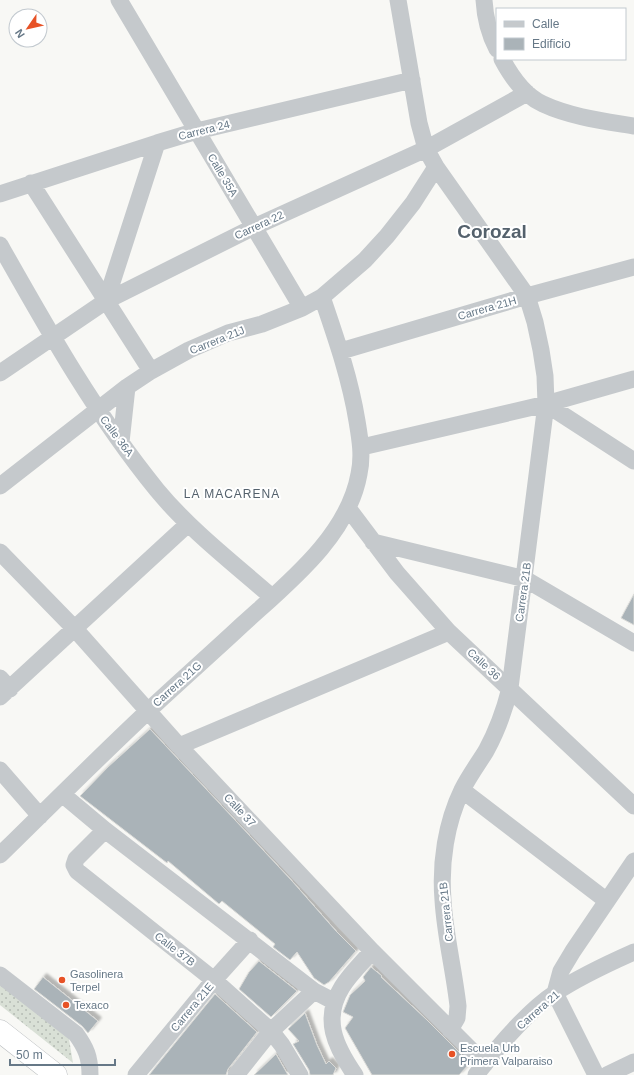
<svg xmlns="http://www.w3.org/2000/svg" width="634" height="1075" viewBox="0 0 634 1075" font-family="Helvetica,sans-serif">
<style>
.grass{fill:url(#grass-dots)}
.building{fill:#aab3b8;stroke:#dadad7;filter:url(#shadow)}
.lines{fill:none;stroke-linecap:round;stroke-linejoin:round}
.highway-casing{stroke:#b8bbbe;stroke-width:23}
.minor{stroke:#c5c9cc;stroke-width:17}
.highway{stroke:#fff;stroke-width:22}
.poi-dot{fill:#e75226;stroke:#fff;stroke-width:1.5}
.labels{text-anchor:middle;stroke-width:4;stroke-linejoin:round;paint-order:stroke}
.street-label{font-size:11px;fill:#667887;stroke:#fff}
.poi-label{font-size:11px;fill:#667887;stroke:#fff;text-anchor:start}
.neighbourhood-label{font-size:12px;letter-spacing:1px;fill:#54616c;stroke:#fff}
.town-label{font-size:19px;font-weight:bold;fill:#54616c;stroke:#fff}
</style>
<defs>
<pattern id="grass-dots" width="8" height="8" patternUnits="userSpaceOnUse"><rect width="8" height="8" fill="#d9e0d6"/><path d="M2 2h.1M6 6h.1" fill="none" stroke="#b4bab3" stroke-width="1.8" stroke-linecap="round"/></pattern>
<filter id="shadow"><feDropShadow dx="3.5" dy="-3.5" stdDeviation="1" flood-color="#0004"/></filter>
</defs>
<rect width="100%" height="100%" fill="#f8f8f5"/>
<!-- grass -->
<path class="grass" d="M0,976L67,1027L73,1063L0,1005Z"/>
<!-- building -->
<path class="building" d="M634,594V625L621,618Z
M150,729L292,881L336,931L356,951L329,982L324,985L314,978L297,952L290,960L273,947L275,944L222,901L219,904L168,861L167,863L80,796L108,767Z
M259,961L297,991L271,1017L239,989L249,972Z
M371,967L382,976L381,977L427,1020L470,1063L459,1075H372L345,1028L353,1017L343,1012L350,995L365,981L363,977Z
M43,977L98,1021L88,1033L82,1026L34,989Z
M215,994L257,1032L228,1069L226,1075H149Z
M305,1013L317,1045L326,1064L329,1061L336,1068L333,1075H310L309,1070L293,1044L299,1041L288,1029Z
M276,1054L288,1075H254Z"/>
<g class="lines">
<!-- highway casing -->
<g class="highway-casing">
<path id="highway" d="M0,1031L56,1075"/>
</g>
<!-- minor -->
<path class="minor" d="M119,0L302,308
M398,0L419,123L426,149L436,167L527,296L535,322L541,350L545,376L546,404L510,688C504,712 498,729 486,751C478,764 469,776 462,790C446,823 440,863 443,900C445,935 454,970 458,1006L457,1018L450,1030
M484,0C485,17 489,34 497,49
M502,59C511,76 525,96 543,104C571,117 604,121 634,126
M31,183L151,371
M0,194L157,143L197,131L412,80
M0,245C48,330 95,414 157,490C190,530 233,563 272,597
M106,301L157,143
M341,351L527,296L634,267
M0,373L106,301L254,227L426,149L527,93
M546,404L634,461
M121,442L127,387
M362,447L546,404L634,379
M0,486L127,387L151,371L189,350L228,333L262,324L302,308L322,297L365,260L387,236L413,203L436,167
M348,508L397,573L449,632L634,806
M373,542L525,579L634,643
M0,552L75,629L179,746L372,951L485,1064
M0,678L10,689
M0,697L188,524
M179,746L449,632
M0,770L40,816
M462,790L607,901
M62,794L105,830L314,991L335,1002
M105,830L76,859L74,865L77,871L214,980L271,1031L282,1045L300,1075
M0,855C49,807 98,758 148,711C180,681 212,653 243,624C288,583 348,536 359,474C363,456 360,439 357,421C350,378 336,338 322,297
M0,975L76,1034C86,1048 90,1057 90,1075
M136,1075L214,980L250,940
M236,1075L271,1031L314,991
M355,1075C335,1046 322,1019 342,987C350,974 362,963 372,951
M476,1075C496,1049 528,1011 555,993C579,977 607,964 634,952
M596,1075L555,993L561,971L573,951L634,861
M607,1075L634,1062"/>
<!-- highway -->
<use href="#highway" class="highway"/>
</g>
<!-- markers -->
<g class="poi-dot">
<circle cx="62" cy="980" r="4"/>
<circle cx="66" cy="1005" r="4"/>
<circle cx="452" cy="1054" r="4"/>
</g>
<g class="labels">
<!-- street labels -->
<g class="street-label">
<text transform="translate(204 130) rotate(-14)" y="4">Carrera 24</text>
<text transform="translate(223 175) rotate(59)" y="4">Calle 35A</text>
<text transform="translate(259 225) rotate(-25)" y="4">Carrera 22</text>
<text transform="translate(487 308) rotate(-16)" y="4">Carrera 21H</text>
<text transform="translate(217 340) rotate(-22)" y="4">Carrera 21J</text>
<text transform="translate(117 436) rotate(53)" y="4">Calle 36A</text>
<text transform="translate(523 592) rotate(-82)" y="4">Carrera 21B</text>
<text transform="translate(484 664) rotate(43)" y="4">Calle 36</text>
<text transform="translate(177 684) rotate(-42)" y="4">Carrera 21G</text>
<text transform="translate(240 810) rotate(47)" y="4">Calle 37</text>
<text transform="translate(446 912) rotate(-96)" y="4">Carrera 21B</text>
<text transform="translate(175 949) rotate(38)" y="4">Calle 37B</text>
<text transform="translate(192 1007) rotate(-50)" y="4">Carrera 21E</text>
<text transform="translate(538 1010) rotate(-41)" y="4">Carrera 21</text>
</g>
<!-- poi labels -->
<g class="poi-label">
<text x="70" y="978">Gasolinera<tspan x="70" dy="13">Terpel</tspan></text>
<text x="74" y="1009">Texaco</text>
<text x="460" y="1052">Escuela Urb<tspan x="460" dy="13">Primera Valparaiso</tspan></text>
</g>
<!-- neighbourhood labels -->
<g class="neighbourhood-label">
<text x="232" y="498">LA MACARENA</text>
</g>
<!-- town labels -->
<g class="town-label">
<text x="492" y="238">Corozal</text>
</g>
</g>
<!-- legend -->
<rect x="496" y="8" width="130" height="52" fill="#ffffff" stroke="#c2c9cf"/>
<rect x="504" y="21" width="20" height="6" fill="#c5c9cc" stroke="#c2c9cf"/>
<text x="532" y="28" font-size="12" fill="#667887">Calle</text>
<rect x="504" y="38" width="20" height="12" fill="#aab3b8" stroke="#c2c9cf"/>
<text x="532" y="48" font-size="12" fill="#667887">Edificio</text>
<!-- north arrow -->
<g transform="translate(28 28) rotate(236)"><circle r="19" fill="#ffffff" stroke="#c2c9cf"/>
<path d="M0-3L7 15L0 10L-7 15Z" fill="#e75226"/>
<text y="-6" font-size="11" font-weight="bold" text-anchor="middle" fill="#667887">N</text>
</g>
<!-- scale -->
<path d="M10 1059v6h105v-6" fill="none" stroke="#667887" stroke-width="2"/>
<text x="16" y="1059" font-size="12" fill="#667887" stroke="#ffffff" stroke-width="3" paint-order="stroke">50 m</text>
</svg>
